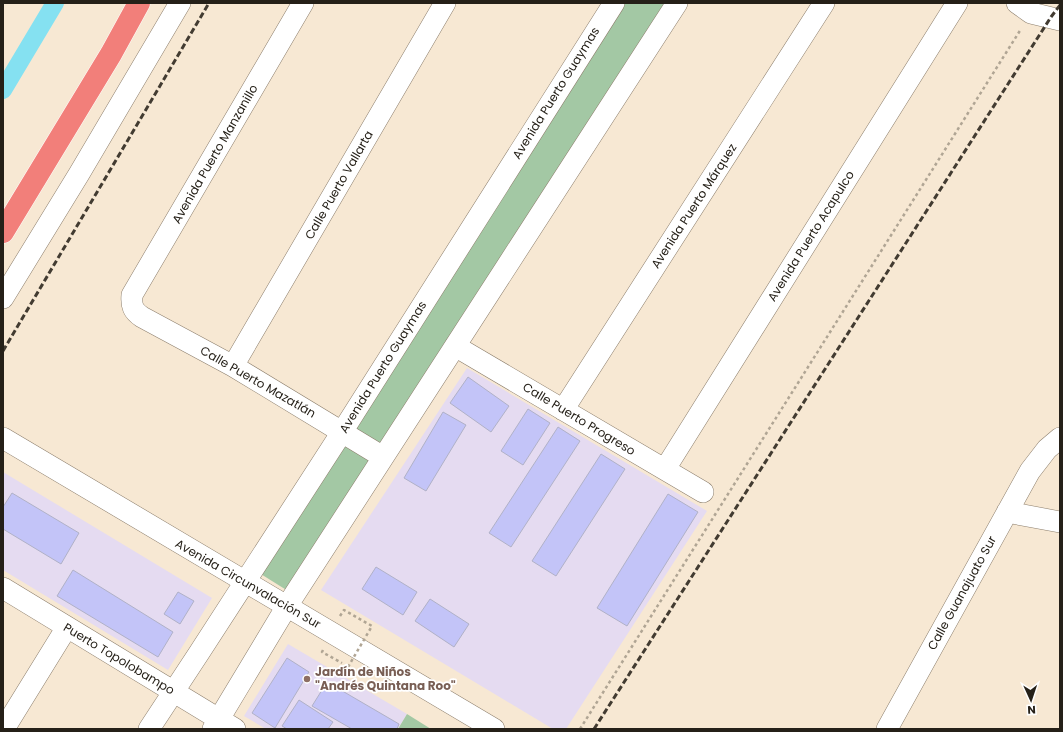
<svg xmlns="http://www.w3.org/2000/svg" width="1063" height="732" viewBox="0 0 1063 732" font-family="Poppins,sans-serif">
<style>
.education{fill:#e5dbf1}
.green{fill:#a3c8a4}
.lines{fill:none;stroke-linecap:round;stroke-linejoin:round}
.canal{stroke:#85e1f1;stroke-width:18}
.building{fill:#c3c4f8;stroke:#b0b1c7}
.minor-casing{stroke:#8c7e6c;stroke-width:22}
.highway-casing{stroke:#fff;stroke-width:23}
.path{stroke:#b0a594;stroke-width:2.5;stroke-dasharray:3 3;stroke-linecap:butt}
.minor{stroke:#fff;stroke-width:21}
.highway{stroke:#f27f7a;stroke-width:22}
.rail{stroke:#423b31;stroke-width:3;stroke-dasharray:6 3;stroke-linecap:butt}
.path-bridge{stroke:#b0a594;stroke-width:2.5;stroke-dasharray:3 3;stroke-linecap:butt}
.education-dot{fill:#8d6e63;stroke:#fff;stroke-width:1.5}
.labels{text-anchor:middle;stroke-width:3.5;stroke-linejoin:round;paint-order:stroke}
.street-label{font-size:12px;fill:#252018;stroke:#fff}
.education-label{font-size:12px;font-weight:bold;fill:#785e54;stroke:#fff;text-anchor:start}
</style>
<rect width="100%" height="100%" fill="#f7e8d3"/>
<!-- education -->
<path class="education" d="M467,368L707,511L566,729H553L321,590Z
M3,472L212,598L168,670L3,570Z
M288,644L407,714L398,729H266L244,716Z"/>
<!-- green -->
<path class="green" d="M619,3H669L288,591L256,571Z
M407,714L431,729H398Z"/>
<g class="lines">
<!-- canal -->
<path class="canal" d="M3,90L55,3"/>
</g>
<!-- building -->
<path class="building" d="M468,377L509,406L491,432L450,403Z
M528,409L550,423L523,465L501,451Z
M443,412L466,425L426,491L404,478Z
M558,427L580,441L511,547L489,533Z
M601,454L625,469L556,576L532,561Z
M12,493L79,533L61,564L3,529V507Z
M668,494L698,512L627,626L597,608Z
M376,567L417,592L403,615L362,589Z
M73,570L173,632L158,657L57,596Z
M178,592L194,601L180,624L164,614Z
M430,599L469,624L454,647L415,621Z
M287,658L309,672L275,728L252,713Z
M327,682L399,724L397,729H352L312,706Z
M299,700L333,722L328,729H287L282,726Z"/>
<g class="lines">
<!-- minor casing -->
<g class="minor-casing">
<path id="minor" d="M303,3L132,295C131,306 133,311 142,317L233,366L383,457
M1017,3L1031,13L1060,20
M3,298L79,174L180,3
M455,346L703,492
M233,366L445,3
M563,410L824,3
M3,438L494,729
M665,469L957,3
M1007,512L1060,522
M3,588L235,729
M4,729L67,627
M149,729L199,653L342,432L614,3
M213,729L287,606L677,3
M887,729L1030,471L1047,449L1060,438"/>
</g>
<!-- highway casing -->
<g class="highway-casing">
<path id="highway" d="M3,232L111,54L139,3"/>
</g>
<!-- path -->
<path class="path" d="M340,616L344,610L372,626
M323,650L322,652L342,663
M580,729L1021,29"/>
<!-- minor -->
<use href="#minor" class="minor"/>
<!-- highway -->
<use href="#highway" class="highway"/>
<!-- rail -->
<path class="rail" d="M3,351L209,3
M594,729L1051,17L1060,5"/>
<!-- path-bridge -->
<path class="path-bridge" d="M348,667L372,626"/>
</g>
<!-- markers -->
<circle class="education-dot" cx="307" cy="679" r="4"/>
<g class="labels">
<!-- street labels -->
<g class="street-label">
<text transform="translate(556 93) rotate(-58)" y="4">Avenida Puerto Guaymas</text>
<text transform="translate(215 154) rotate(-60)" y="4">Avenida Puerto Manzanillo</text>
<text transform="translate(339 185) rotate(-60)" y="4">Calle Puerto Vallarta</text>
<text transform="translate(694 206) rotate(-57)" y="4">Avenida Puerto Márquez</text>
<text transform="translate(811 236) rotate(-58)" y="4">Avenida Puerto Acapulco</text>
<text transform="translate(383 367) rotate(-58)" y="4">Avenida Puerto Guaymas</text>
<text transform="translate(258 382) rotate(30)" y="4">Calle Puerto Mazatlán</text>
<text transform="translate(579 419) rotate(31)" y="4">Calle Puerto Progreso</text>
<text transform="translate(248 584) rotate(30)" y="4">Avenida Circunvalación Sur</text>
<text transform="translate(962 593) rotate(-61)" y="4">Calle Guanajuato Sur</text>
<text transform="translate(119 659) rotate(31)" y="4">Puerto Topolobampo</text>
</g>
<!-- education labels -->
<g class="education-label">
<text x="315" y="676">Jardín de Niños<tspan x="315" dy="14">"Andrés Quintana Roo"</tspan></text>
</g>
</g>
<!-- border -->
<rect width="1063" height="732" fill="none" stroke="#252018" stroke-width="8"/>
<!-- north arrow -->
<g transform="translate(1031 700) rotate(177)" stroke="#ffffff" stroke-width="3" paint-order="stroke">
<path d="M0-3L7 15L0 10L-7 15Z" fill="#252018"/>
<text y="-6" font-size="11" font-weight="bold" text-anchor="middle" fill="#252018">N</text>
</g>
</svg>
